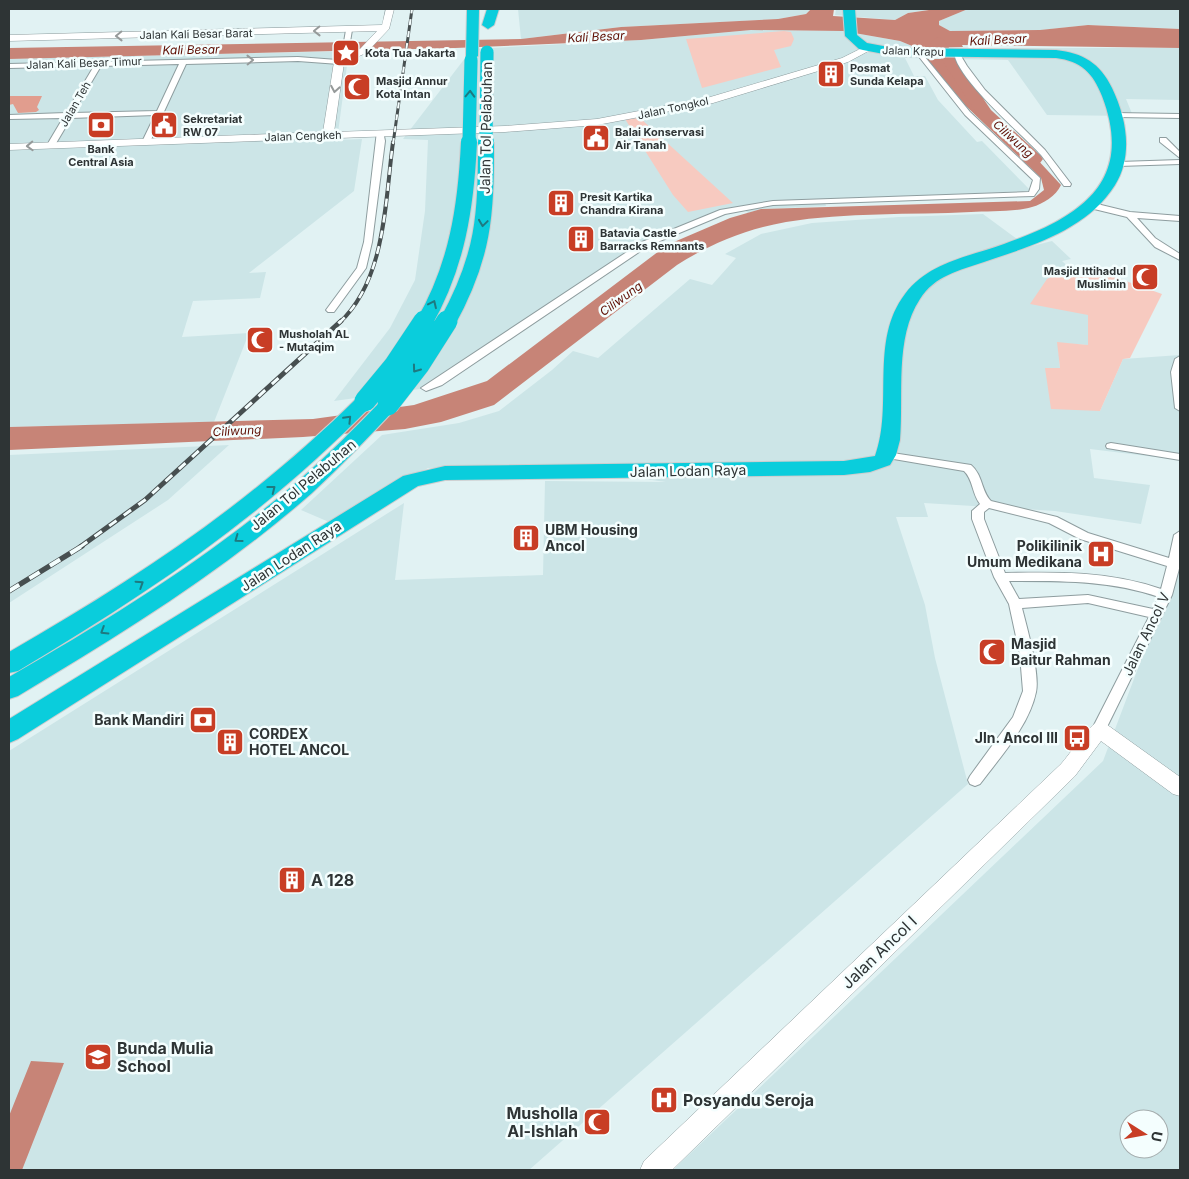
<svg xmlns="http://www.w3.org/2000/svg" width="1189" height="1179" viewBox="0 0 1189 1179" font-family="Inter,sans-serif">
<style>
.built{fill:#cce5e7;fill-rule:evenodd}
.green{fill:#f7cac0}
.forest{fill:#e19d8e}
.water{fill:#c78477}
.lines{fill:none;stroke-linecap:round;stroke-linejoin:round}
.river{fill:#c78477;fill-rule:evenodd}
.street-casing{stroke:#8e9d9f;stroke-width:2}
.secondary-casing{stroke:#8e9d9f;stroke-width:1}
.highway-casing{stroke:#cdcecf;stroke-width:2}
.street{fill:#fff;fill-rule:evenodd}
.secondary{fill:#fff;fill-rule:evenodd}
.highway{fill:#0acddc;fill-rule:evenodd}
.rail-far3-casing{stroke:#474f50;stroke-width:3}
.rail-far2-casing{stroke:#474f50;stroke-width:4}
.rail-far1-casing{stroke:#474f50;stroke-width:5}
.rail-casing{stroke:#474f50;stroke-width:5.5}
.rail-far3{stroke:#f4fefe;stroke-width:2;stroke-dasharray:6;stroke-linecap:butt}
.rail-far2{stroke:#f4fefe;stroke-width:2.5;stroke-dasharray:8;stroke-linecap:butt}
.rail-far1{stroke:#f4fefe;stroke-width:3;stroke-dasharray:9;stroke-linecap:butt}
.rail{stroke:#f4fefe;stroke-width:4;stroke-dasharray:12;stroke-linecap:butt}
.highway-bridge-far2-casing{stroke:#cdcecf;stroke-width:14;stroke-linecap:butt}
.highway-bridge-far1-casing{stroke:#cdcecf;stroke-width:18;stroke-linecap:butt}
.highway-bridge-casing{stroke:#cdcecf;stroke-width:22;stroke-linecap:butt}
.highway-bridge-far2{stroke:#0acddc;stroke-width:13}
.highway-bridge-far1{stroke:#0acddc;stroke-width:16}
.highway-bridge{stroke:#0acddc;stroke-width:21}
.oneway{stroke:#969a9a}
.oneway2{stroke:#1e7980}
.labels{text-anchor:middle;stroke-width:5;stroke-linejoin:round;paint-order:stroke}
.far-street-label{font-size:11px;fill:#2e3435;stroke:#f4fefe}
.far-poi-label{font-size:11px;font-weight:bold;fill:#2e3435;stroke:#f4fefe;text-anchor:start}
.far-water-label{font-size:12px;font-style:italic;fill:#5e0d02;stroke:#f4fefe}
.street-label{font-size:14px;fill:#2e3435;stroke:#f4fefe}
.poi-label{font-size:14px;font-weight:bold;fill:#2e3435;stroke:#f4fefe;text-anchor:start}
.near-poi-label{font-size:16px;font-weight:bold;fill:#2e3435;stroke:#f4fefe;text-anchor:start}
.near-street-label{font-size:16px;fill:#2e3435;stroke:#f4fefe}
</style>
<rect width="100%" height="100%" fill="#e1f2f3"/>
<!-- built -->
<path class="built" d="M518,9H811L806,14L778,19L621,27L521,39Z
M836,9H936L908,13L895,20L835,15Z
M968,9H1180V29L1088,25L1041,30L950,31L938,25L939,21Z
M751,30L842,31L900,41L917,48H1180V100L1126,99L1133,116L1047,115L1008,60L905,58L914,76H925L938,100L977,142L982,141L1031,191L824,199L826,206L761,209L748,213L742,208L649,240L451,373L420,389L334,401L390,328L415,280L425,211L428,140L403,139L472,49L641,40Z
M355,51L348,58L337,140L362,139L354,191L249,273L266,272L260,298L193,301L182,337L249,333L214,422L9,427V59Z
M983,214L1028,247L1052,241L1071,259L1062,261L1075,273L1064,272L1088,314V345L1058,343L1060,369L1045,368L1100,411L1123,359L1180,355V460L1090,449L1094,478L1150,485L1141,524L1055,511L924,503L928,517H896L925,605L935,658L968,784L529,1170H9V751L404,503L395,580L543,575L545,481L666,482L547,465L428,468L329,522L301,510L382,435L459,423L499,411L552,370L573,351L598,358L690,279L712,285L736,258L725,254L761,234L812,223L899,217Z
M229,445L168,500L9,603V455Z
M1180,557V1170H673L1103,761ZM1129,1119H1159V1149H1129Z"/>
<!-- green -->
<path class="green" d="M784,31L791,32L794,39L791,46L774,50L781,67L702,88L686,39Z
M640,118L733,203L688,212L673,195L625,119Z
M1064,271L1112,276L1162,294L1130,358L1123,359L1100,411L1051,409L1045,368H1060L1057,342L1088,345V315L1030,304L1047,279Z"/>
<!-- forest -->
<path class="forest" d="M9,94L10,96H42L37,107L39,110L36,112L18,113L13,104L9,105Z"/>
<!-- water -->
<path class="water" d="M811,9H834L833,16L895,20L908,13L936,9H968L939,21V25L950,31L1040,30L1088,25L1180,29V48L962,45L963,47L917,48L900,41L843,31L751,30L641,40L455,48L9,59V48L521,39L621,27L778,19L806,14Z
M927,59H956L1002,130L1035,157L1061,185C1056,196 1043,204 1032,207C1016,212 988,211 971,212C910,215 847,212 786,222C747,229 710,244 677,265L494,405L441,422L405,429L303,437L9,450V427L313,419L414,405L487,381L667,245L730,218L761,209L1030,201L1044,190L1041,178L966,106Z
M31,1061L64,1063L22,1170H9V1116Z"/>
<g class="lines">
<!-- river -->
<path class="river" d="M938,37L943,39L991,110L1040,155L1043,159L1040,163H1028L979,117L930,42Z"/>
<!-- street casing -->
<g class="street-casing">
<path id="street" d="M349,28L352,30C350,41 349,58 339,64L298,61L186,64L149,144L142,142L155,115L71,118L55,145L51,147L47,145L63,118L9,119V115L66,113L94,66L9,68V64L298,57L337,60L343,48L346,30ZM179,64L157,111L73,113L101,66Z
M916,51H920L970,112L1040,178L1039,189L1034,196L773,205L725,214L648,246L442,385L426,391L421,388L642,242L720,210L773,201L1029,192L1033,180L965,115L916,53Z
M954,51H958L967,66L985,90L1045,150L1071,184L1070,186H1064C1056,176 1049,165 1041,155C1022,134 954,77 954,51Z
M1114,113L1180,114V118L1117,117H1114Z
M377,131H383L385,141L372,242L366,268L334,312H328L326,310L357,268L364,242Z
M1160,138H1166L1180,152V158L1160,142Z
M1180,160V164L1119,166L1115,164L1119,162Z
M1093,203L1130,212L1180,216V221L1137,218L1155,238L1180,254V260L1155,247L1127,217L1090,208V204Z
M1180,356V411L1175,408L1171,372L1175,359Z
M1111,443L1180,454V460L1107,448L1106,446L1107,444Z
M886,452L971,465C983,475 981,491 991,501L1057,517L1088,533L1169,558L1174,535L1180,531V565L1172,595L1104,733L1099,735L1094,733L1092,729L1149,617L1088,603L1022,608C1027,628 1040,673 1036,692C1029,726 1000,757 980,784L975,786L970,784L968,780L970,776L1013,717L1023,691L1020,655L1009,604L994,577L972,519V511L980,504C972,494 973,479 964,471L882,457L880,455ZM989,508L1049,523L1080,539L1167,566L1161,589C1110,571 1058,572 1005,573L984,519V512ZM1009,581C1060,581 1110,580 1159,597L1153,609L1088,595L1019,599Z"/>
</g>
<!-- secondary casing -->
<g class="secondary-casing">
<path id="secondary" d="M386,9H394L389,29L366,53L344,63L334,132L505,126L597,119L707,98L842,58L866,46L874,48L848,62L713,103L597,125L505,132L9,150V144L323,132L334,62L342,55L360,49L377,31L9,41V35L382,25Z
M1099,721L1106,724L1180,777V796L1173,794L1101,741L1075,776L672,1170H640L644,1161L1061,764C1070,754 1089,725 1099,721Z"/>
</g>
<!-- highway casing -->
<g class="highway-casing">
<path id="highway" d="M467,9H479L478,56L472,60L466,56Z
M487,9H499L494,25L488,29L482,25Z
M843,9H855L857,35L867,43L894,48L1056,50C1083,53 1100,63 1112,88C1127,119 1133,156 1115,185C1087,230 1031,246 984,262C960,270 934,276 920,299C894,338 904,395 900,440L896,455L890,465L870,472L844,475L445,480L418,486L18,739L9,743V719L403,476L445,466L844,461L875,456C894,405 869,341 905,294C929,262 968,257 1004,244C1077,218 1136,184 1102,96C1093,73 1081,61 1056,58L894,56L863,50L859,49L845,36Z
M365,395L372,397L375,401L372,405C264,516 150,592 18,671L9,673V652C139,577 251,503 358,397Z
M388,399L395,401L398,405L395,409C368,438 341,466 312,493C222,572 120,635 18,696L9,699V677C109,619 209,558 297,482C326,457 354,429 381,401Z"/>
</g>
<!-- street -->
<use href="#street" class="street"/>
<!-- secondary -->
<use href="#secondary" class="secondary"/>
<!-- highway -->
<use href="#highway" class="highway"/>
<!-- rail-far3 casing -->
<g class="rail-far3-casing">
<path id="rail-far3" d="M393,144L412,9"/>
</g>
<!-- rail-far2 casing -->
<g class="rail-far2-casing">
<path id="rail-far2" d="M339,323C386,280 385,201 393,142"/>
</g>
<!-- rail-far1 casing -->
<g class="rail-far1-casing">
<path id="rail-far1" d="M80,547L145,500L341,321"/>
</g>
<!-- rail casing -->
<g class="rail-casing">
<path id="rail" d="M9,591L82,546"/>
</g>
<!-- rail-far3 -->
<use href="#rail-far3" class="rail-far3"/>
<!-- rail-far2 -->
<use href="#rail-far2" class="rail-far2"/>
<!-- rail-far1 -->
<use href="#rail-far1" class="rail-far1"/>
<!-- rail -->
<use href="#rail" class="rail"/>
<!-- highway-bridge-far2 casing -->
<g class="highway-bridge-far2-casing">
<path id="highway-bridge-far2" d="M469,144L471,60
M486,144L487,52"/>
</g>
<!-- highway-bridge-far1 casing -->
<g class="highway-bridge-far1-casing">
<path id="highway-bridge-far1" d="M424,323C457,266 466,207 469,142
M447,323C484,256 486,216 486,142"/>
</g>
<!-- highway-bridge casing -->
<g class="highway-bridge-casing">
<path id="highway-bridge" d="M365,401L394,366L424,321
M388,405L419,365L447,321"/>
</g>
<!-- highway-bridge-far2 -->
<use href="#highway-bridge-far2" class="highway-bridge-far2"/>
<!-- highway-bridge-far1 -->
<use href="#highway-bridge-far1" class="highway-bridge-far1"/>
<!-- highway-bridge -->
<use href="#highway-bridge" class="highway-bridge"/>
</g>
<!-- one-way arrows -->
<defs><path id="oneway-chevron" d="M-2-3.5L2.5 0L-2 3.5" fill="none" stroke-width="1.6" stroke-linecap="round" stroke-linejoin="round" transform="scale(1.25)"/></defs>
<g class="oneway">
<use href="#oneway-chevron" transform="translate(317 31) rotate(179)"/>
<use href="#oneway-chevron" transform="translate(119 36) rotate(179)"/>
<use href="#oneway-chevron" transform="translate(250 60) rotate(-1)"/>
<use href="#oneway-chevron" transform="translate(335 89) rotate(100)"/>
<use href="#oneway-chevron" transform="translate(30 146) rotate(178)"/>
</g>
<g class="oneway2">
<use href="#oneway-chevron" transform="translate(470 94) rotate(-88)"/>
<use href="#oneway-chevron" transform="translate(483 223) rotate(98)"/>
<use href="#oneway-chevron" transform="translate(433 304) rotate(-65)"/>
<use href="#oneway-chevron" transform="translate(416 369) rotate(126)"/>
<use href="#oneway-chevron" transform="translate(348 419) rotate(-46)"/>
<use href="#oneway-chevron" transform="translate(272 489) rotate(-38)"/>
<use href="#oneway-chevron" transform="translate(238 539) rotate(144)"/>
<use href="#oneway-chevron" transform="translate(140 584) rotate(-33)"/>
<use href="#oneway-chevron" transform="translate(104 631) rotate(148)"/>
</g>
<!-- icons -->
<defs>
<g id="sight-square" transform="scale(1.4375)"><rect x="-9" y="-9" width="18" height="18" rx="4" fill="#c83d25" stroke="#f4fefe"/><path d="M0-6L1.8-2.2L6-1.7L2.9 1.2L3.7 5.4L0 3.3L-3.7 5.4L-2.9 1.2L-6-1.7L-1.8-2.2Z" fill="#fff"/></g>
<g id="building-square" transform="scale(1.4375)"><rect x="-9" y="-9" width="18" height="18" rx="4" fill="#c83d25" stroke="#f4fefe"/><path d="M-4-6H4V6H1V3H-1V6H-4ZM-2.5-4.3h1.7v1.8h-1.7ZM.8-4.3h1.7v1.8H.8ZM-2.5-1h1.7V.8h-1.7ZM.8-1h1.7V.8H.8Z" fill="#fff"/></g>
<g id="mosque-square" transform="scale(1.4375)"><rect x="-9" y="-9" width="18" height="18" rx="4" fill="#c83d25" stroke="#f4fefe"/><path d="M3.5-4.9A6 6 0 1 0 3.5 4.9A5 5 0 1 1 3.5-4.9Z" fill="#fff"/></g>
<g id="bank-square" transform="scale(1.4375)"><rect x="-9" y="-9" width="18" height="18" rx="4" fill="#c83d25" stroke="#f4fefe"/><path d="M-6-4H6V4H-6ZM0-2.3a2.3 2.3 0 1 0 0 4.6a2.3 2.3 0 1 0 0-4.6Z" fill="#fff"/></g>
<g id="civic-square" transform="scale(1.4375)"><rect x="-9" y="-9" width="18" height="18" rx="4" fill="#c83d25" stroke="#f4fefe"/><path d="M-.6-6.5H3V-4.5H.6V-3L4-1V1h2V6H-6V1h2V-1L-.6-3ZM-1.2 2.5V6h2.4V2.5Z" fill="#fff"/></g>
<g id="hospital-square" transform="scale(1.4375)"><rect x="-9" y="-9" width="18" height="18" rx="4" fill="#c83d25" stroke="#f4fefe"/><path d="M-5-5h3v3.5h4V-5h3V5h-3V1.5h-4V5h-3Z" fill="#fff"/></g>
<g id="bus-square" transform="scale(1.4375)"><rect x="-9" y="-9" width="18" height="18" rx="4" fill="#c83d25" stroke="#f4fefe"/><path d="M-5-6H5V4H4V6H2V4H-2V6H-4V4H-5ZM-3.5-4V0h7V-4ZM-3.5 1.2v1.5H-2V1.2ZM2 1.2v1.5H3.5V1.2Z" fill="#fff"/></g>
<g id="school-square" transform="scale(1.4375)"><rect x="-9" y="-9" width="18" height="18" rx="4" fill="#c83d25" stroke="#f4fefe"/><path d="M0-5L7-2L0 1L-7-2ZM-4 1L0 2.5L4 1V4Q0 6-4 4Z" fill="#fff"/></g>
</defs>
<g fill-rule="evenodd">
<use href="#sight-square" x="346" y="53"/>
<use href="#building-square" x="831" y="74"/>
<use href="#mosque-square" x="357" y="87"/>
<use href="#bank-square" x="101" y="125"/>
<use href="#civic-square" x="164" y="125"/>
<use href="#civic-square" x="596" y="138"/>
<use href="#building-square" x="561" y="203"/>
<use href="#building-square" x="581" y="239"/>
<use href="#mosque-square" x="1145" y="277"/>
<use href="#mosque-square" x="260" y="340"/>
<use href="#building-square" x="526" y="538"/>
<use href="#hospital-square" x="1101" y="554"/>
<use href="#mosque-square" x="992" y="652"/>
<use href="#bank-square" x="203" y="720"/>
<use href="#bus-square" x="1077" y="738"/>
<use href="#building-square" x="230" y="742"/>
<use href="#building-square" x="292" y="880"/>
<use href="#school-square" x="98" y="1057"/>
<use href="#hospital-square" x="664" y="1100"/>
<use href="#mosque-square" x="597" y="1122"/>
</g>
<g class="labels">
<!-- far-street labels -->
<g class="far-street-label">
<text transform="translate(196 34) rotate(-1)" y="4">Jalan Kali Besar Barat</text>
<text transform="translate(913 51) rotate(2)" y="4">Jalan Krapu</text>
<text transform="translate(84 63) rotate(-2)" y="4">Jalan Kali Besar Timur</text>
<text transform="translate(75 104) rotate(-60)" y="4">Jalan Teh</text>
<text transform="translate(673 108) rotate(-12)" y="4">Jalan Tongkol</text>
<text transform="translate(303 136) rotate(-2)" y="4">Jalan Cengkeh</text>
</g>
<!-- far-poi labels -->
<g class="far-poi-label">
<text x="365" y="57">Kota Tua Jakarta</text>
<text x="850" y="72">Posmat<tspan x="850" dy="13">Sunda Kelapa</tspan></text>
<text x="376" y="85">Masjid Annur<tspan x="376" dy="13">Kota Intan</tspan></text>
<text x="183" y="123">Sekretariat<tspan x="183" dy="13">RW 07</tspan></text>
<text x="615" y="136">Balai Konservasi<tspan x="615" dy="13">Air Tanah</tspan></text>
<text x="101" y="153" text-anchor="middle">Bank<tspan x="101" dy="13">Central Asia</tspan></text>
<text x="580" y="201">Presit Kartika<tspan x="580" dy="13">Chandra Kirana</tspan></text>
<text x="600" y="237">Batavia Castle<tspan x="600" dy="13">Barracks Remnants</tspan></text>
<text x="1126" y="275" text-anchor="end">Masjid Ittihadul<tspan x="1126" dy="13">Muslimin</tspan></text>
<text x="279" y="338">Musholah AL<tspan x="279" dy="13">- Mutaqim</tspan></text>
</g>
<!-- far-water labels -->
<g class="far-water-label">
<text transform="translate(596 37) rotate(-3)" y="4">Kali Besar</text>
<text transform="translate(998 40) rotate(-3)" y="4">Kali Besar</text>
<text transform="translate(191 50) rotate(-1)" y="4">Kali Besar</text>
<text transform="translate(1013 139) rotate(42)" y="4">Ciliwung</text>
<text transform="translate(621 299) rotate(-36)" y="4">Ciliwung</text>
<text transform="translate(237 431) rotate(-3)" y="4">Ciliwung</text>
</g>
<!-- street labels -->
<g class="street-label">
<text transform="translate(486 128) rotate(-89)" y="5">Jalan Tol Pelabuhan</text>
<text transform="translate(688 471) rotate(-1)" y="5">Jalan Lodan Raya</text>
<text transform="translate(303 485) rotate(-40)" y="5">Jalan Tol Pelabuhan</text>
<text transform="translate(291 556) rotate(-33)" y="5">Jalan Lodan Raya</text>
<text transform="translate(1146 634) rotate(-64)" y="5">Jalan Ancol V</text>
</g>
<!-- poi labels -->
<g class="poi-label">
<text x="545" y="535">UBM Housing<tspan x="545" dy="16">Ancol</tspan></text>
<text x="1082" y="551" text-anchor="end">Polikilinik<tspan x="1082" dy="16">Umum Medikana</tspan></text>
<text x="1011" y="649">Masjid<tspan x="1011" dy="16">Baitur Rahman</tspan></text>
<text x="184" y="725" text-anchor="end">Bank Mandiri</text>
<text x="249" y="739">CORDEX<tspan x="249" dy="16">HOTEL ANCOL</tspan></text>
<text x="1058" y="743" text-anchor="end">Jln. Ancol III</text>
</g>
<!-- near-poi labels -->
<g class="near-poi-label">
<text x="311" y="886">A 128</text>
<text x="117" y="1054">Bunda Mulia<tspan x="117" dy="18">School</tspan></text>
<text x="683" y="1106">Posyandu Seroja</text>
<text x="578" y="1119" text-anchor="end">Musholla<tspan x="578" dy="18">Al-Ishlah</tspan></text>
</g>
<!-- near-street labels -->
<g class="near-street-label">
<text transform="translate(879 952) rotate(-44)" y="6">Jalan Ancol I</text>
</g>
</g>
<!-- border -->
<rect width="1189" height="1179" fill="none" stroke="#2e3435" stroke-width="20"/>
<!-- north arrow -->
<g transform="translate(1144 1134) rotate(101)"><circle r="24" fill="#f4fefe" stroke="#a5adae"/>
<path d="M0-4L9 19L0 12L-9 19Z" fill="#c83d25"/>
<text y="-8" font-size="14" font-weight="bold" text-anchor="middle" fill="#2e3435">U</text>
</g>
</svg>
